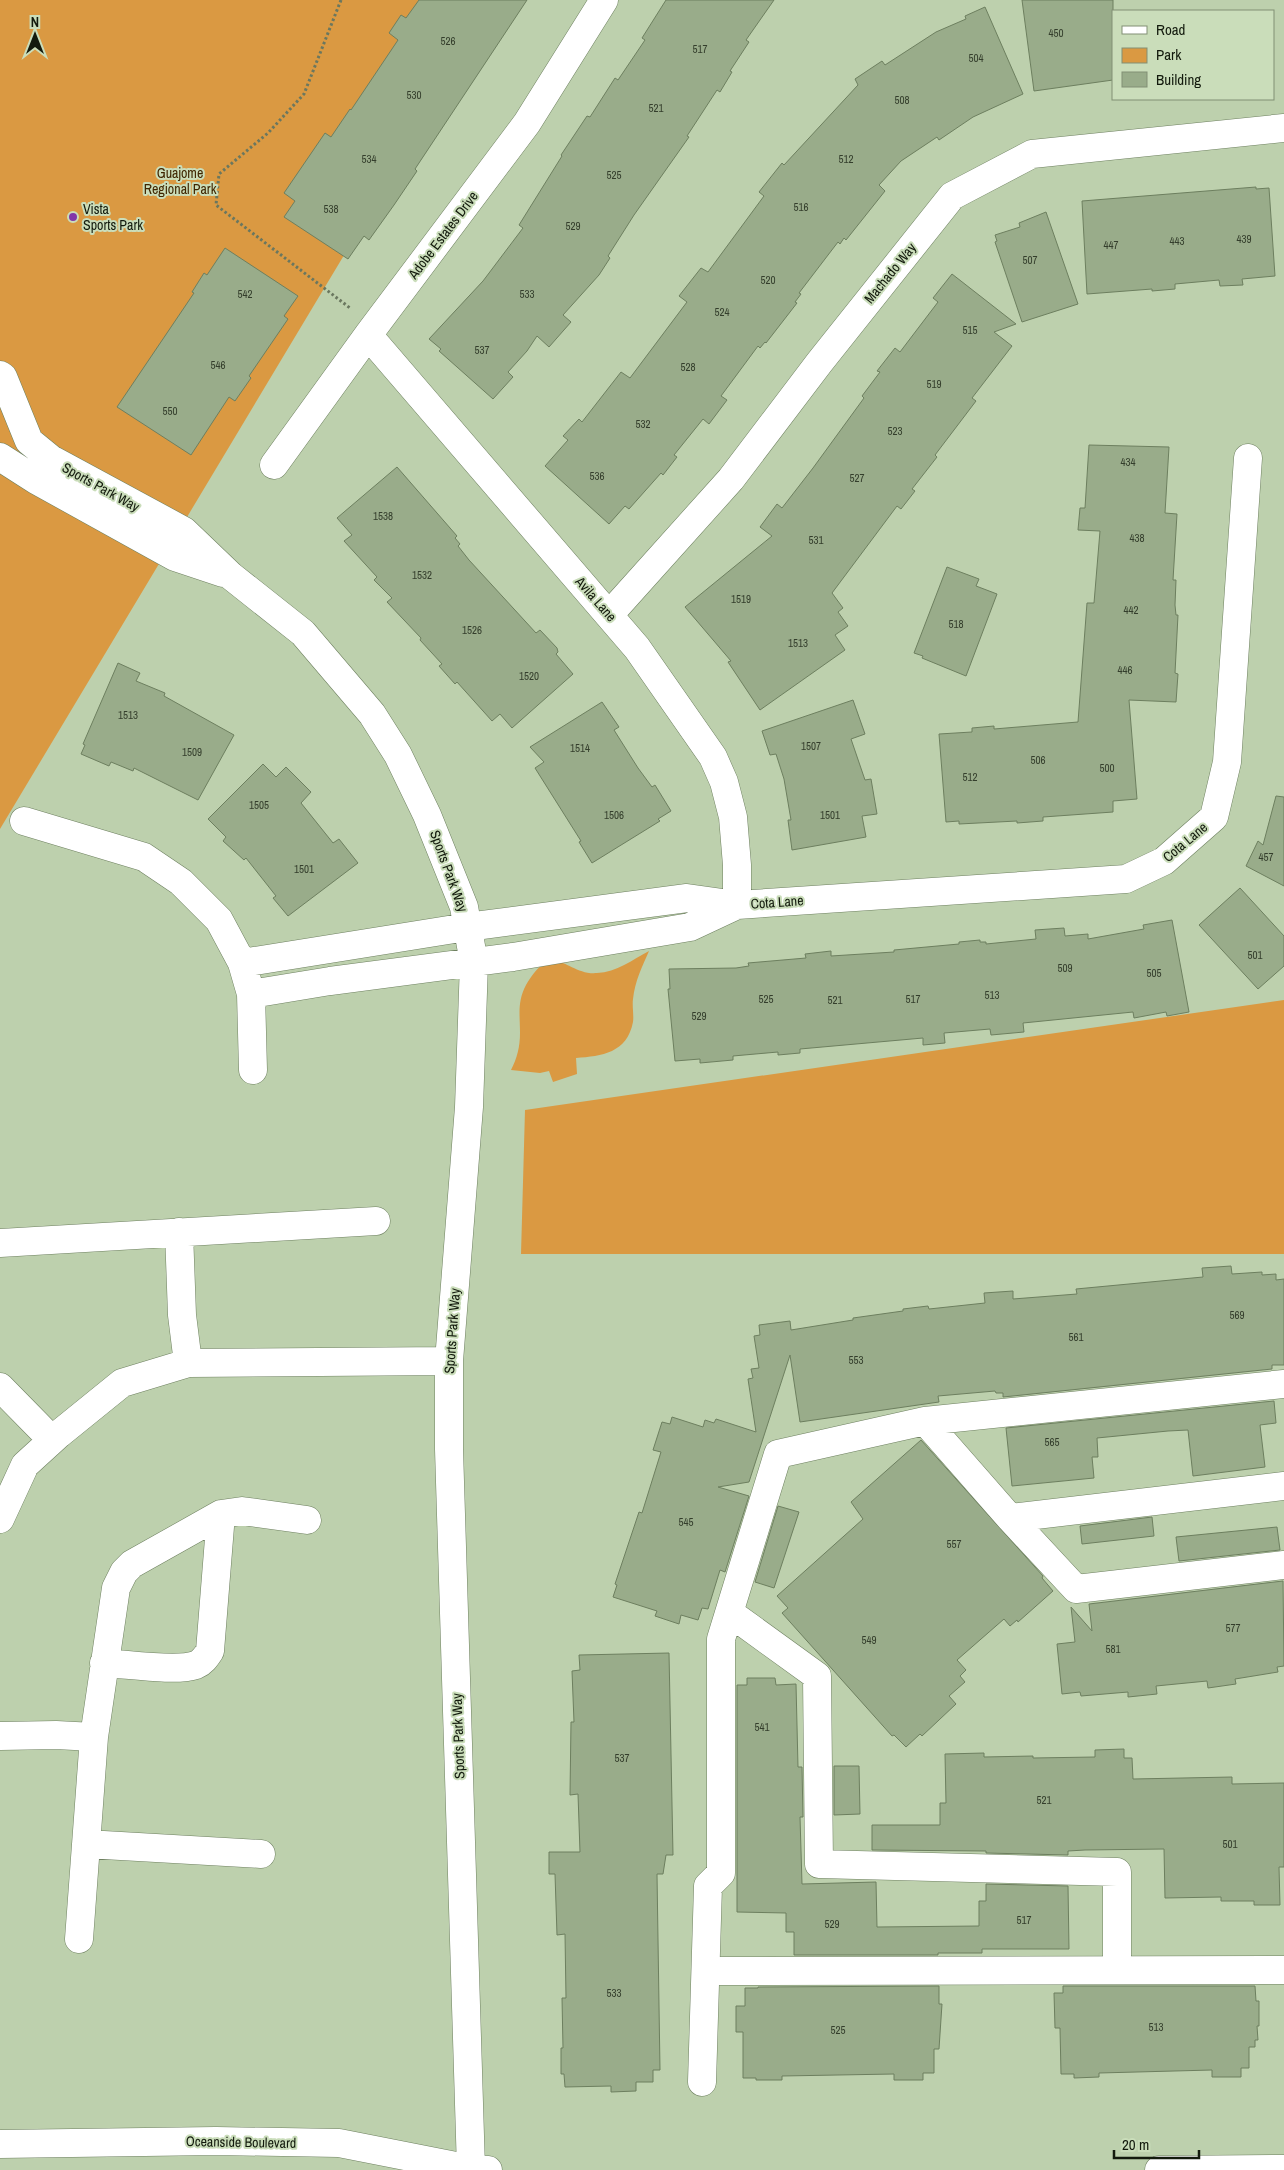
<svg xmlns="http://www.w3.org/2000/svg" width="1284" height="2170" viewBox="0 0 1284 2170" font-family="'Archivo Narrow',sans-serif">
<style>
.green{fill:#da9942}
.building{fill:#99ac8a;stroke:#6d7f5f}
.lines{fill:none;stroke-linecap:round;stroke-linejoin:round}
.minor-casing{stroke:#6e8060;stroke-width:29}
.major-casing{stroke:#6e8060;stroke-width:29}
.path{stroke:#6a775f;stroke-width:3;stroke-dasharray:2.5 2.5;stroke-linecap:butt}
.minor{stroke:#fff;stroke-width:28}
.major{stroke:#fff;stroke-width:28}
.poi-dot{fill:#8137a9;stroke:#caddba;stroke-width:2}
.labels{text-anchor:middle;stroke-width:4;stroke-linejoin:round;paint-order:stroke}
.number-label{font-size:11px;fill:#343e2c}
.park-label{font-size:14px;fill:#3f2500;stroke:#caddba}
.poi-label{font-size:14px;fill:#131a0d;stroke:#caddba;text-anchor:start}
.street-label{font-size:14px;fill:#131a0d;stroke:#caddba}
</style>
<rect width="100%" height="100%" fill="#bdd0ad"/>
<!-- green -->
<path class="green" d="M0,0H497L0,829Z
M649,951C642,967 635,981 633,999C632,1006 634,1015 633,1022C627,1053 602,1056 576,1058L577,1074L553,1082L549,1071L540,1073L511,1070C517,1058 520,1047 520,1033C520,1015 517,1002 526,985C554,937 567,976 597,973C617,972 632,960 649,951Z
M1284,1000V1254H521L525,1110Z"/>
<!-- building -->
<path class="building" d="M419,0H527L415,169L417,171L394,205L369,240L364,236L348,259L284,217L295,201L284,193L325,133L331,137L350,109L351,110L398,40L389,33L401,15L406,18Z
M666,0H774L746,40L749,42L730,71L732,72L720,92L717,90L687,136L689,137L634,215L608,256L610,258L599,275L563,315L571,322L549,347L537,336L527,351L508,372L513,377L493,399L439,351L441,349L429,339L483,281L523,228L519,225L562,156L561,155L587,116L590,117L615,78L618,80L645,40L642,38Z
M1022,0H1113V80L1034,91Z
M985,7L1023,94L973,117L939,140L937,137L901,161L879,185L885,191L846,240L844,238L840,244L838,242L799,293L801,294L795,302L797,303L766,343L765,342L760,348L758,346L721,396L727,400L709,424L703,419L674,455L677,457L663,475L661,473L629,509L625,506L609,524L545,466L568,440L563,436L579,419L582,422L621,372L630,378L687,302L679,296L701,268L708,272L764,196L759,192L782,163L784,165L858,85L855,79L882,61L885,65L936,32L966,19L965,16Z
M1256,187V189L1269,188L1275,276L1242,279L1243,285L1220,286L1219,280L1175,284V289L1152,291V289L1087,294L1082,201Z
M1046,212L1078,304L1022,322L995,242L997,241L995,235L1020,227L1019,223Z
M225,248L298,296L284,316L288,319L249,376L251,378L235,401L229,397L191,455L117,407L194,293L192,292L204,273L207,275Z
M952,274L1016,324L994,332L1012,346L972,398L976,401L935,455L937,457L912,489L915,491L901,509L897,506L832,593L843,608L838,612L848,626L835,635L845,650L760,710L728,662L731,661L685,607L772,536L760,527L777,504L782,508L813,468L864,398L862,396L880,372L877,371L895,348L900,352L938,302L933,298Z
M1089,445L1169,447L1165,513L1177,514L1173,580H1176L1175,605L1176,615H1178L1175,673L1178,674L1176,702L1129,700L1137,799L1113,801V812L1043,817V821L1017,823V821L959,824V821L946,822L939,734L972,732V728L994,726V729L1078,722L1087,603H1094L1100,531L1078,530L1080,508H1085Z
M397,467L457,536L455,538L460,544L458,546L469,560L536,633L540,630L557,648L558,652L556,654L573,674L512,728L500,714L492,721L457,682L455,684L439,666L442,664L420,640L421,638L387,602L392,598L374,580L377,577L344,541L352,535L337,518Z
M947,567L979,579L976,586L997,594L966,676L922,658L923,656L914,653Z
M118,663L140,673L136,681L165,693L164,696L234,735L198,800L134,768L133,771L111,762L109,766L81,754L85,745L83,744Z
M853,700L865,734L851,739L865,780L871,779L877,814L862,816L866,837L792,850L788,820H791L784,779L776,754L770,755L762,731Z
M602,702L619,727L614,730L638,768L652,787L655,785L671,811L658,819L660,821L592,863L579,842L581,841L535,768L544,762L530,747Z
M263,764L276,777L286,767L311,792L301,803L333,843L339,839L358,863L288,916L273,898L276,896L246,858L244,860L223,841L226,837L208,819Z
M1276,796L1284,797V886L1246,866L1258,841L1263,845Z
M1240,888L1284,936V966L1258,989L1199,925Z
M1172,920L1189,1012L1167,1016L1166,1012L1134,1018L1133,1012L1023,1023L1024,1032L991,1035L990,1029L944,1033L945,1043L923,1045V1038L800,1049V1053L778,1055V1052L733,1056V1060L700,1063V1059L675,1061L668,989H670L669,969L736,968L749,966L748,963L806,958L805,954L831,951V956L894,952V950L959,944V942L980,940V942H986V944L1036,939L1035,930L1064,928L1065,936L1088,934V939L1144,929L1143,925Z
M1231,1266L1232,1274L1262,1272V1275L1276,1274V1280L1284,1279V1365H1272V1369L1003,1397V1393H996L995,1391L938,1396L939,1402L800,1422L790,1355L749,1482L718,1487L749,1496L725,1572L720,1570L708,1609L702,1608L698,1620L681,1615L679,1624L655,1616L657,1611L613,1597L617,1585L615,1584L639,1512L642,1513L661,1452L653,1450L662,1422L670,1424L672,1417L703,1427L705,1420L714,1423L716,1419L756,1432L748,1379L753,1378L751,1369L759,1368L754,1336L760,1335L759,1325L790,1321L791,1330L853,1320V1318L903,1311V1309L928,1306L929,1309L985,1303L984,1293L1013,1291V1299L1077,1294L1076,1289L1203,1277L1202,1268Z
M1274,1401L1276,1423L1260,1425L1265,1467L1193,1476L1188,1430L1168,1431L1097,1438L1098,1457H1092L1094,1478L1012,1486L1006,1428Z
M921,1440L1043,1576L1042,1578L1053,1591L1018,1622L1017,1620L1010,1626L1004,1619L957,1660L966,1670L960,1676L965,1682L949,1696L956,1704L922,1736L920,1734L906,1747L894,1735L892,1736L782,1613L788,1608L777,1596L863,1519L851,1502Z
M778,1506L799,1512L774,1588L755,1582Z
M1152,1517L1154,1536L1082,1544L1080,1526Z
M1277,1527L1280,1550L1179,1561L1176,1537Z
M1283,1581L1284,1666L1277,1667L1278,1672L1235,1679L1236,1684L1208,1688L1207,1681L1156,1686L1157,1694L1128,1697V1692L1081,1696L1080,1692L1062,1694L1057,1644L1075,1642L1071,1607L1092,1631L1089,1604Z
M669,1653L673,1855H666L663,1874H657L660,2070H653V2082H636V2091L611,2092V2086L565,2087L564,2074H561V2048H563L562,1998H566L565,1934L557,1935L555,1874H549V1852H580L578,1794L570,1795L571,1722H574L572,1671L580,1670L579,1655Z
M747,1678H775L776,1685L796,1684L798,1767H802L803,1817H800L802,1884L876,1882L877,1927L979,1926V1901H986V1884L1068,1886L1069,1949H982V1953H938V1955H794V1932H786V1913L737,1912V1685H747Z
M1124,1749V1758H1132L1133,1779L1232,1777V1784L1284,1783V1867H1279L1280,1905H1254V1901H1221V1897L1165,1898L1164,1849L1085,1850L1068,1851V1855L986,1853V1851L872,1850V1825H940V1803H946L945,1754L984,1753V1757L1033,1756V1758L1095,1757V1750Z
M834,1766H859L860,1814L834,1815Z
M939,1986V2004H942L939,2049H934V2073H923V2080H894V2074L782,2076V2080H756V2078H743V2032H736V2006H745V1988H758V1987Z
M1063,1986H1255L1256,2001H1259V2026H1257L1258,2040H1255V2047H1249V2068H1241V2077H1212V2070L1099,2073V2077L1074,2078V2074H1061L1060,2028H1055L1054,1993H1063Z"/>
<g class="lines">
<!-- minor casing -->
<g class="minor-casing">
<path id="minor" d="M368,335L637,648L713,757L724,782L733,817L737,865V905
M0,375L3,377L29,441L51,459L184,531L231,576L303,633L372,714L398,755L427,815L464,907L474,963L469,1107L449,1361V1449L471,2169
M0,457L36,480L175,557L223,573
M274,465L368,335L527,123L604,0
M609,615L731,479L819,363L952,196L1032,154L1284,128
M24,821L144,857L181,882L219,920L242,963L251,994L253,1070
M242,963L467,927L687,898L737,905L1126,879L1164,861L1214,817L1227,762L1248,458
M251,994L330,981L513,957L690,927L737,905
M179,1232L182,1315L188,1363
M0,1243L376,1221
M0,1387L52,1440
M925,1421L1010,1518L1284,1486
M1010,1518L1076,1589L1284,1565
M0,1519L25,1465L59,1434L122,1383L188,1363L449,1361
M730,1613L817,1676L819,1864L1117,1872V1970
M104,1663C127,1664 176,1672 196,1665C203,1662 206,1657 210,1651L221,1514
M0,1736L56,1735L94,1737
M86,1844L261,1854
M79,1939L94,1737L116,1588L124,1572L132,1564L221,1514L242,1511L307,1520
M706,1971L1284,1970
M702,2082L708,1886L721,1873V1639L778,1454L925,1421L1284,1384"/>
</g>
<!-- major casing -->
<g class="major-casing">
<path id="major" d="M0,2144L216,2141L339,2143L471,2169L488,2170
M1159,2170L1284,2169"/>
</g>
<!-- path -->
<path class="path" d="M341,0L304,94L268,133L219,174L216,205L350,308"/>
<!-- minor -->
<use href="#minor" class="minor"/>
<!-- major -->
<use href="#major" class="major"/>
</g>
<!-- markers -->
<circle class="poi-dot" cx="73" cy="217" r="5"/>
<g class="labels">
<!-- number labels -->
<g class="number-label">
<text x="1056" y="37">450</text>
<text x="448" y="45">526</text>
<text x="700" y="53">517</text>
<text x="976" y="62">504</text>
<text x="414" y="99">530</text>
<text x="902" y="104">508</text>
<text x="656" y="112">521</text>
<text x="369" y="163">534</text>
<text x="846" y="163">512</text>
<text x="614" y="179">525</text>
<text x="801" y="211">516</text>
<text x="331" y="213">538</text>
<text x="573" y="230">529</text>
<text x="1244" y="243">439</text>
<text x="1177" y="245">443</text>
<text x="1111" y="249">447</text>
<text x="1030" y="264">507</text>
<text x="768" y="284">520</text>
<text x="245" y="298">542</text>
<text x="527" y="298">533</text>
<text x="722" y="316">524</text>
<text x="970" y="334">515</text>
<text x="482" y="354">537</text>
<text x="218" y="369">546</text>
<text x="688" y="371">528</text>
<text x="934" y="388">519</text>
<text x="170" y="415">550</text>
<text x="643" y="428">532</text>
<text x="895" y="435">523</text>
<text x="1128" y="466">434</text>
<text x="597" y="480">536</text>
<text x="857" y="482">527</text>
<text x="383" y="520">1538</text>
<text x="1137" y="542">438</text>
<text x="816" y="544">531</text>
<text x="422" y="579">1532</text>
<text x="741" y="603">1519</text>
<text x="1131" y="614">442</text>
<text x="956" y="628">518</text>
<text x="472" y="634">1526</text>
<text x="798" y="647">1513</text>
<text x="1125" y="674">446</text>
<text x="529" y="680">1520</text>
<text x="128" y="719">1513</text>
<text x="811" y="750">1507</text>
<text x="580" y="752">1514</text>
<text x="192" y="756">1509</text>
<text x="1038" y="764">506</text>
<text x="1107" y="772">500</text>
<text x="970" y="781">512</text>
<text x="259" y="809">1505</text>
<text x="614" y="819">1506</text>
<text x="830" y="819">1501</text>
<text x="1266" y="861">457</text>
<text x="304" y="873">1501</text>
<text x="1255" y="959">501</text>
<text x="1065" y="972">509</text>
<text x="1154" y="977">505</text>
<text x="992" y="999">513</text>
<text x="766" y="1003">525</text>
<text x="913" y="1003">517</text>
<text x="835" y="1004">521</text>
<text x="699" y="1020">529</text>
<text x="1237" y="1319">569</text>
<text x="1076" y="1341">561</text>
<text x="856" y="1364">553</text>
<text x="1052" y="1446">565</text>
<text x="686" y="1526">545</text>
<text x="954" y="1548">557</text>
<text x="1233" y="1632">577</text>
<text x="869" y="1644">549</text>
<text x="1113" y="1653">581</text>
<text x="762" y="1731">541</text>
<text x="622" y="1762">537</text>
<text x="1044" y="1804">521</text>
<text x="1230" y="1848">501</text>
<text x="1024" y="1924">517</text>
<text x="832" y="1928">529</text>
<text x="614" y="1997">533</text>
<text x="1156" y="2031">513</text>
<text x="838" y="2034">525</text>
</g>
<!-- park labels -->
<g class="park-label">
<text x="180" y="178">Guajome<tspan x="180" dy="16">Regional Park</tspan></text>
</g>
<!-- poi labels -->
<g class="poi-label">
<text x="83" y="214">Vista<tspan x="83" dy="16">Sports Park</tspan></text>
</g>
<!-- street labels -->
<g class="street-label">
<text transform="translate(443 235) rotate(-53)" y="5">Adobe Estates Drive</text>
<text transform="translate(890 273) rotate(-51)" y="5">Machado Way</text>
<text transform="translate(101 487) rotate(29)" y="5">Sports Park Way</text>
<text transform="translate(596 599) rotate(49)" y="5">Avila Lane</text>
<text transform="translate(1185 842) rotate(-40)" y="5">Cota Lane</text>
<text transform="translate(449 871) rotate(70)" y="5">Sports Park Way</text>
<text transform="translate(777 902) rotate(-4)" y="5">Cota Lane</text>
<text transform="translate(452 1331) rotate(-86)" y="5">Sports Park Way</text>
<text transform="translate(458 1736) rotate(-92)" y="5">Sports Park Way</text>
<text transform="translate(241 2142) rotate(1)" y="5">Oceanside Boulevard</text>
</g>
</g>
<!-- legend -->
<rect x="1112" y="10" width="162" height="90" fill="#caddba" stroke="#818f75"/>
<rect x="1122" y="26" width="25" height="8" fill="#ffffff" stroke="#818f75"/>
<text x="1156" y="35" font-size="15" fill="#131a0d">Road</text>
<rect x="1122" y="48" width="25" height="15" fill="#da9942" stroke="#818f75"/>
<text x="1156" y="60" font-size="15" fill="#131a0d">Park</text>
<rect x="1122" y="72" width="25" height="15" fill="#99ac8a" stroke="#818f75"/>
<text x="1156" y="85" font-size="15" fill="#131a0d">Building</text>
<!-- north arrow -->
<g transform="translate(35 35)" stroke="#caddba" stroke-width="4" paint-order="stroke">
<path d="M0-4L9 19L0 12L-9 19Z" fill="#131a0d"/>
<text y="-8" font-size="14" font-weight="bold" text-anchor="middle" fill="#131a0d">N</text>
</g>
<!-- scale -->
<path d="M1114 2150v8h85v-8" fill="none" stroke="#131a0d" stroke-width="2.5"/>
<text x="1122" y="2150" font-size="15" fill="#131a0d" stroke="#caddba" stroke-width="4" paint-order="stroke">20 m</text>
</svg>
